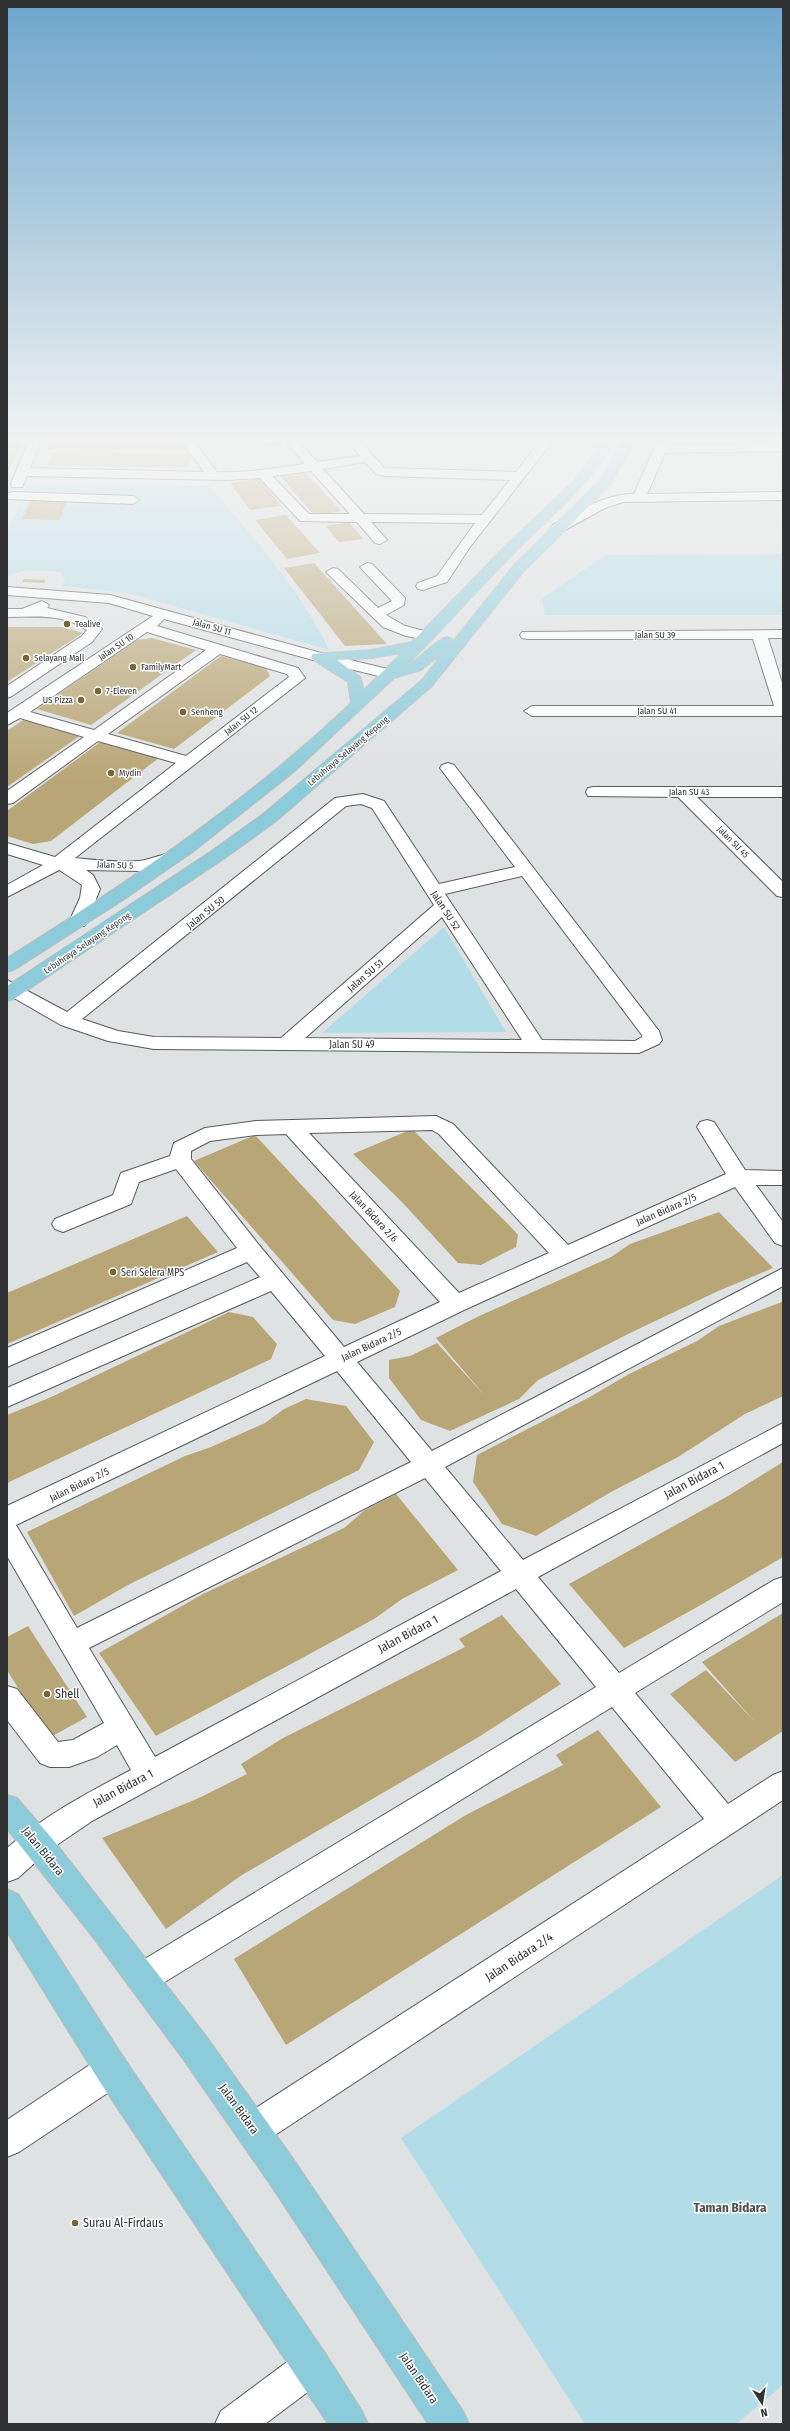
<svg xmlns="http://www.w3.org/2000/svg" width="790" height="2431" viewBox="0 0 790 2431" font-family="'Fira Sans Condensed',sans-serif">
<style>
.green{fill:#b2dce8}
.building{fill:#b9a676}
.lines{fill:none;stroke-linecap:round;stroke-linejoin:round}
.minor-casing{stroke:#565a5b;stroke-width:2}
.major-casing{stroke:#bdbdbe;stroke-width:2}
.minor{fill:#fff;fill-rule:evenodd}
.major{fill:#8ccbda;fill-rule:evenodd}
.poi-dot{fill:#786534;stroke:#fff;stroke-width:1.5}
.labels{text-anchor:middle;stroke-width:3;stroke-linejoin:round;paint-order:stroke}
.far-poi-label{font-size:9px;fill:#313233;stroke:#fff;text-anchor:start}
.far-street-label{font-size:9px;fill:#313233;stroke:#fff}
.street-label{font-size:10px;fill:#313233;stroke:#fff}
.poi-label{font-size:10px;fill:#313233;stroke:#fff;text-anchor:start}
.near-street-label{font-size:12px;fill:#313233;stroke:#fff}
.near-poi-label{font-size:12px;fill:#313233;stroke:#fff;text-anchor:start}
.near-neighbourhood-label{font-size:13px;font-weight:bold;fill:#4c5051;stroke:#fff}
</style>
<rect width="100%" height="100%" fill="#dfe2e3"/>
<!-- green -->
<path class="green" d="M27,485L210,486C252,537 301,589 329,650L128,593L62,586L65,579L60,572L26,570L7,576V534Z
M783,554V615H545L542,598L606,555Z
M444,927L506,1032L322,1033Z
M783,1875V2385L736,2424H585L401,2138Z"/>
<!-- building -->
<path class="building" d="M7,442H22L7,474Z
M50,442H180L187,451L47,449Z
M201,442H223V443L204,446Z
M258,442H280L283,445L263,448Z
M54,452L192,454L187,468L47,465Z
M304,471L341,511L315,516L279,475Z
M261,478L281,506L250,510L230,483Z
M32,498L68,499L59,520L22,519Z
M286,515L320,553L287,559L255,520Z
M349,522L363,539L339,542L326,526Z
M314,563L387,644L345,646L284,568Z
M24,579L46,580L44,583L22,582Z
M7,627H63L83,633L7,682Z
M152,638L196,650L91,725L37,709L137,640Z
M221,656L266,668L270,676L174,749L117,733Z
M26,718L81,735L7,787V731Z
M103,740L160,757L51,841L33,844L7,836V811Z
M412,1129L509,1225L518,1235L516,1247L481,1265L458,1263L401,1201L353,1154Z
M255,1135L400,1291L395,1307L355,1324L333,1320L194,1161Z
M719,1212L773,1268L716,1292L628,1334L538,1380L519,1399L450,1431L421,1420L389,1378V1360L410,1356L437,1343L485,1396L436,1338L477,1317L611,1257L630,1244Z
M187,1216L218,1252L7,1344V1293Z
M782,1302L783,1396L745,1414L678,1457L611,1492L536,1536L502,1524L473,1482L477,1455L588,1398L629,1374L697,1341L719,1326Z
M229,1312L253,1317L277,1344L271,1359L7,1483V1415L49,1398Z
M306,1399L346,1406L374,1442L359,1470L128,1585L74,1616L27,1532L185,1456L211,1447L265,1423L284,1409Z
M783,1462V1557L706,1602L624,1648L569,1584L728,1496Z
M396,1494L458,1570L402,1599L374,1619L293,1663L156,1736L99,1653L203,1594L344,1528L365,1510Z
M783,1613V1731L735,1762L670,1694L706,1670L756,1723L702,1662Z
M502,1615L561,1684L477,1738L242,1875L166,1929L102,1838L199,1798L247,1774L241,1764L283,1738L465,1647L459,1639Z
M28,1626L87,1717L49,1738L7,1670V1637Z
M598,1730L661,1807L286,2045L234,1959L466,1815L563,1765L556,1755Z"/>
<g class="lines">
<!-- minor casing -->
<g class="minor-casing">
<path id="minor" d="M28,442H40L30,468L204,472L182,442H195L217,472C247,473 276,468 305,464L286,442H299L317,462L360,456L348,442H361L384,468L516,472L539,442H552L470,547L447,582L423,590L418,589L416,586L418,583L437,576L475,523L371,522L387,540L380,544L375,543L357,522L300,521L260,478L226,480L27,476L22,487H12L11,484ZM365,462L376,474L386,476L510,480L482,515L364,514L323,469ZM311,471L350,514H309L272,476Z
M657,442H669L668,445L783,443V451L665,453L647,494L783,492V500L623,502L605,508L563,531H553L551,528L553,525C579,511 604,494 634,494Z
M12,492L133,496L139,500L133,504L7,499V494Z
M367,563L372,564L405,598L404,605L386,615L405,626L432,633L434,636L432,639L427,640L406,636L383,627L326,572L333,568L338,569L378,608L392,601L360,567Z
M7,587L110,595L321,653L396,671L399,674L391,679L313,660L164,619L157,626L298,668L305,678L75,858C96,860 117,863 138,861C152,860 165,851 178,854L181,858L178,862L140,871L86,870L93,875L100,889L87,922L84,926H72L69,922L80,898L82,885L61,871L59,870L7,897V885L43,865L7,854V843L55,857L176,763L98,741L13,803L7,804V791L84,737L20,718L7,725V713L153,616L109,603L7,595ZM147,632L206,650L94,730L30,712ZM220,654L287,674L289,677L186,756L108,734Z
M42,601L49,605L47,608L85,617L102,629L92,642L12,696L7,698V686L82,636L87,630C62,613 35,617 7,617V609H22Z
M783,630V638H768L783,686V716H532L524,711L532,706H774L753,639H527L522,638L520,635L522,632Z
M448,763L454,765L659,1031L662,1040L659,1044L639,1053L154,1049L108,1041L61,1025L7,994V980L67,1012L335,798L363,794L384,801L439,884L515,867L440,768L442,765ZM361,804L372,808L434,905L281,1038L154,1037L118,1031L82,1019L346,806ZM522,876L642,1035V1037L635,1041L542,1040L445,894ZM442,917L522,1040L305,1038Z
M594,787H783V797H697L783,882V897L777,896L678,797L588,796L586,792L588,788Z
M436,1116L453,1124L568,1245L726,1174L697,1127L700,1122L707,1120L714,1122L745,1170L783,1171V1185H756L783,1222V1246L775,1243L735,1187L464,1310L357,1362L432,1451L783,1268V1286L445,1467L523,1560L783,1423V1443L538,1577L619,1673L774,1580L783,1577V1602L635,1693L728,1804L773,1775L783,1771V1800L266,2141L254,2146L242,2141L237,2129L242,2117L704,1819L612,1707L155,1988L144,1992L133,1988L128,1977L133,1966L596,1687L516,1589L92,1821L48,1851L18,1878L7,1882V1848C44,1816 87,1793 131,1770L117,1745L97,1757L69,1767H50L40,1763L7,1720V1686L17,1689L58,1742L73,1740L104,1723L7,1556V1506L325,1356L271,1291L7,1407V1388L260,1277L247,1262L7,1367V1348L237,1248L176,1169L139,1182L131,1204L63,1232L55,1229L52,1224L55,1219L113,1195L121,1173L170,1156L174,1143L205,1128L256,1121ZM432,1130L439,1134L549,1253L459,1293L309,1133ZM286,1134L440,1302L344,1347L259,1245L191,1159V1151L210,1141L256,1135ZM337,1371L411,1462L77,1628L16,1525ZM425,1478L501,1571L155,1757L89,1648Z
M112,2054L124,2058L128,2070L124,2082L19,2152L7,2157V2120L100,2058Z
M312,2348L325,2353L330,2366L325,2379L265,2424H215L221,2411L299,2353Z"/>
</g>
<!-- major casing -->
<g class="major-casing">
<path id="major" d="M601,442H613C590,486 552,514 518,549C480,587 445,627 407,665C421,659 434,640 447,637L454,640L514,565L600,480L623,442H635L610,485L524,571L432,686L275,822L225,858L14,999L7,1001V986L213,850L263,814L422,680L443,653L421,670L394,678L296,770L194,851L123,900L14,970L7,972V958C129,882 247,802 351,703L348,682C340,676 314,662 311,657L313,654L371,650L412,642L508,543L573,482L593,456ZM402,653L364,690L360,677L337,660L371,658Z
M7,1795L17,1798L55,1842L206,2036L294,2160L463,2411L469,2424H428L270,2184L183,2059L92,1936L7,1829Z
M7,1889L18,1894L124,2058L325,2353L362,2411L368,2424H328L100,2082L7,1932Z"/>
</g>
<!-- minor -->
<use href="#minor" class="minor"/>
<!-- major -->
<use href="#major" class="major"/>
</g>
<!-- sky -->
<linearGradient id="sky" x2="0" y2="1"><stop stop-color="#6da6cc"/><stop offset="0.56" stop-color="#f1f2f2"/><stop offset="1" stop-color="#f1f2f2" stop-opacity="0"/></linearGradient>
<rect width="790" height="783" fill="url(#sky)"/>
<!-- markers -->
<g class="poi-dot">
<circle cx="67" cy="624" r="4"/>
<circle cx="26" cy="658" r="4"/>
<circle cx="133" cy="667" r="4"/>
<circle cx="98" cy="691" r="4"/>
<circle cx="81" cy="700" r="4"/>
<circle cx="183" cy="712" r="4"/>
<circle cx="111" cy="773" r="4"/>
<circle cx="113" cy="1272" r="4"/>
<circle cx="47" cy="1694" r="4"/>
<circle cx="75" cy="2223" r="4"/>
</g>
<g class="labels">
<!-- far-poi labels -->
<g class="far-poi-label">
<text x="75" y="627">Tealive</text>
<text x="34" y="661">Selayang Mall</text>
<text x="141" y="670">FamilyMart</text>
<text x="106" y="694">7-Eleven</text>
<text x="73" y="703" text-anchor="end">US Pizza</text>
<text x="191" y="715">Senheng</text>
<text x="119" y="776">Mydin</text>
</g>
<!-- far-street labels -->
<g class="far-street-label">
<text transform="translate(212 627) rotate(16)" y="3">Jalan SU 11</text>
<text x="655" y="638">Jalan SU 39</text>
<text transform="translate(116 647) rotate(-34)" y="3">Jalan SU 10</text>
<text x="657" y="714">Jalan SU 41</text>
<text transform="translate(241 721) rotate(-38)" y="3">Jalan SU 12</text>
<text transform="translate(348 751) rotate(-40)" y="3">Lebuhraya Selayang Kepong</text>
<text x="689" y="795">Jalan SU 43</text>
<text transform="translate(733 842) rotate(45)" y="3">Jalan SU 45</text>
<text transform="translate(115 865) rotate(2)" y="3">Jalan SU 5</text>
<text transform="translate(87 943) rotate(-34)" y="3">Lebuhraya Selayang Kepong</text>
</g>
<!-- street labels -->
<g class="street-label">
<text transform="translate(446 910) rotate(57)" y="4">Jalan SU 52</text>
<text transform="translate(205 912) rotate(-39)" y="4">Jalan SU 50</text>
<text transform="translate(365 975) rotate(-41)" y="4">Jalan SU 51</text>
<text x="352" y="1048">Jalan SU 49</text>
<text transform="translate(666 1209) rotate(-24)" y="4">Jalan Bidara 2/5</text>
<text transform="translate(374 1216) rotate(47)" y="4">Jalan Bidara 2/6</text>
<text transform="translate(371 1344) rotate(-25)" y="4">Jalan Bidara 2/5</text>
<text transform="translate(79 1484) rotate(-26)" y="4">Jalan Bidara 2/5</text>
</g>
<!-- poi labels -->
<g class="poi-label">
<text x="121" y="1276">Seri Selera MPS</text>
</g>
<!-- near-street labels -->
<g class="near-street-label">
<text transform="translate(694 1480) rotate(-28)" y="4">Jalan Bidara 1</text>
<text transform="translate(408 1634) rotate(-28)" y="4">Jalan Bidara 1</text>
<text transform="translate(123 1788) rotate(-28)" y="4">Jalan Bidara 1</text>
<text transform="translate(43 1851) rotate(51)" y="4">Jalan Bidara</text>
<text transform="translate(519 1957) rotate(-33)" y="4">Jalan Bidara 2/4</text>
<text transform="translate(239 2109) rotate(54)" y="4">Jalan Bidara</text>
<text transform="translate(419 2378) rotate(56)" y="4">Jalan Bidara</text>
</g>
<!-- near-poi labels -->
<g class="near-poi-label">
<text x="55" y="1698">Shell</text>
<text x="83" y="2227">Surau Al-Firdaus</text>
</g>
<!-- near-neighbourhood labels -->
<g class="near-neighbourhood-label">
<text x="730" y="2212">Taman Bidara</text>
</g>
</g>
<!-- border -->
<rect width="790" height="2431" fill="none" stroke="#313233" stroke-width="16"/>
<!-- north arrow -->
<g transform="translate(762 2403) rotate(168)" stroke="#ffffff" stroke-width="3" paint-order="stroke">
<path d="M0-3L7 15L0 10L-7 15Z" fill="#313233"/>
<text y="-6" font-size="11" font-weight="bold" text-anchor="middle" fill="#313233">N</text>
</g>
</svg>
